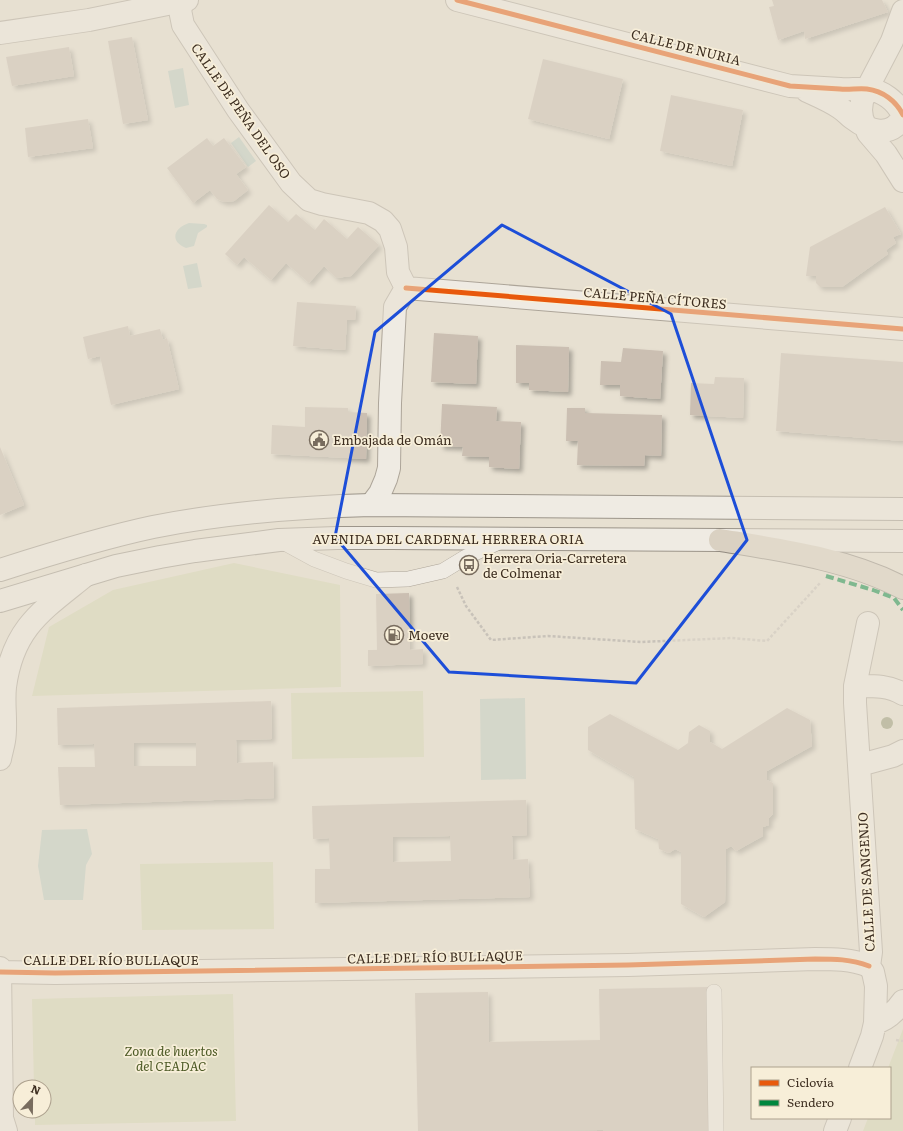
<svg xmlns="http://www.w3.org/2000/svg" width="903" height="1131" viewBox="0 0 903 1131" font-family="Literata,serif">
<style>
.green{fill:#d6d7b3}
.water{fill:#bcccc2}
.building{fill:#cbbfb2;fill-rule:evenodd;filter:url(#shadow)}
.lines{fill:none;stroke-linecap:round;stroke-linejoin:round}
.lane-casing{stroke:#ada599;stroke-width:16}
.street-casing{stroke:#ada599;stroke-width:24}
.secondary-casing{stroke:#9c958a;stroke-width:24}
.highway-casing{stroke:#928b80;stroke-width:24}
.path{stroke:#c8c2b9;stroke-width:2.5;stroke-dasharray:3 2;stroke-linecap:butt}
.lane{stroke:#efebe3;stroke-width:15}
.street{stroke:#efebe3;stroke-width:22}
.secondary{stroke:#efebe3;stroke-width:22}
.highway{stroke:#dad1c2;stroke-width:22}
.quiet{stroke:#00873e;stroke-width:4;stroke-dasharray:8 4;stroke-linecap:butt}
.cycleway-casing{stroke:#f7eed8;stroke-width:8}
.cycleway{stroke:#e8590c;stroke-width:5}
.tree{fill:#929673}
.marked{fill:none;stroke:#1d4ed8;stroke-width:3;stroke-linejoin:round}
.labels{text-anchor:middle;stroke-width:3.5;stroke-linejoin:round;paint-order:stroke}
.street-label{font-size:13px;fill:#3d2e20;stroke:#f7eed8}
.poi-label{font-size:13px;fill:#3d2e20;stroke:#f7eed8;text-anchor:start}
.park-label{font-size:13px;font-style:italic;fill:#4d5a26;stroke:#f7eed8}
</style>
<defs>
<filter id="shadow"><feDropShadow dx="3.5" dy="3.5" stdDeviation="2" flood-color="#0004"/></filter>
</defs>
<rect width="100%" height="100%" fill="#e7e0d1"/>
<!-- green -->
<path class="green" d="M234,563L340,585L341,687L32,696L49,627L113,590Z
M423,691L424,757L292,759L291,693Z
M273,862L274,929L142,930L140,864Z
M233,994L236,1121L35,1125V1111H44V1087H34L32,999Z
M903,1029V1131H863L868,1118H890V1068H888Z"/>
<!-- water -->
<path class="water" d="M183,68L189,105L175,108L168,71Z
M239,137L256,161L248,167L231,143Z
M189,223L204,224L207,225V227L198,233L194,246L186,248C169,241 174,228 189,223Z
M197,263L202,287L188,289L183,266Z
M525,698L526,779L481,780L480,699Z
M87,829L92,854L86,865L83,900H44L38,866L42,830Z"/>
<!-- building -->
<path class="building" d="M772,0H882L888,12L805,39L804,31L778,40L769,7L774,6Z
M132,37L148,120L123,124L108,41Z
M69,47L74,76L12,86L6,57Z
M543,59L623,79L609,139L528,119Z
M671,95L743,110L732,166L660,151Z
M88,119L93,148L28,157L25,128Z
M207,138L213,146L224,138L246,167L236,174L248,190L234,201L224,202L217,199L210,190L193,203L167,168Z
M269,205L288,222L296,214L315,230L324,219L347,239L358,227L379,245L351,276L336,278L324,266L309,283L286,263L271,280L244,257L237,265L225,254Z
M885,207L901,234L893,237L896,243L886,250L888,254L842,287H820L816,283V276H806L810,247Z
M297,302L356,306L355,320H347L345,350L293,346Z
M128,326L130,336L160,329L163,340L167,338L179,389L111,405L100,356L88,359L83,337Z
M434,333L478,336L476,384L431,382Z
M516,345L569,347L568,392L529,390V383H516Z
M623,348L663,351L660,399L620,396V385H600L601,361L621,362Z
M781,353L903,362V441L776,431Z
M715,377L744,378L743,418L690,415L691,383L714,384Z
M442,404L497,407L496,421L521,422L519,469L489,467V457L462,456L463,447L440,446Z
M305,407L348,408V412L367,413L366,459L271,454L272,425L305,427Z
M567,408H585V413L662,415L661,456L645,455L644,466L577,465L578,441H566Z
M0,447L24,505L0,515Z
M409,593L410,650L423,649V664L368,666V650H377L376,594Z
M271,701L272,739L236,740L237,763L273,762L274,798L60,805L58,767H95L94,744L58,745L57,708ZM134,743H196V766H134Z
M787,708L810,720L812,746L767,771V780L773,783V814L769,818V825L763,827V836L736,851L731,846L726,849L725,902L704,917L681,904V852L675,849L669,853L659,849L658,839L635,829L634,777L588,750V727L610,714L678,750L688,743L689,732L699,725L710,731V742L722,749Z
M526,800L527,835L512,836L513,860L528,859L530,897L315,903V869H330L329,838L313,839L312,806ZM450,836L451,861L393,862V837Z
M708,987L711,1131H603V1130L418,1131L415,993L488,992L489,1042L600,1040L599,989Z"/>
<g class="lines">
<!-- lane casing -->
<g class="lane-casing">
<path id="lane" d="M281,541L314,559L346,571L376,580L408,579L443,571L466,557L499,542
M714,992L716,1131"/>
</g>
<!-- street casing -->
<g class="street-casing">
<path id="street" d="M457,0L790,86C807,87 823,88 840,89C849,90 858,88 867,89C883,91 896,101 903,115
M183,2L180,10L183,25L238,110L291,183L309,200L322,204L369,213L383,221L390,229L396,247L398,272L406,288
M903,11L892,41L867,89L862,101L861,110L862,118L868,133L886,154L903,181
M0,33L89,20L187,0
M807,91C818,96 830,101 840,108C845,111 848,115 852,118C869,131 890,139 903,117
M406,288L903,329
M371,505L380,493L386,479L389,468L390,403L395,307L406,288
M855,686C872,686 888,685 903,694
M0,759C1,753 3,747 4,741C7,724 3,705 5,687C13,627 43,610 86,575
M860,765L893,756L903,751
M0,968L2,1118L6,1131
M0,972L55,973L628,965L815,959C834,959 851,959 869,966
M875,1023C887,1020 896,1011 903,1001
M860,1068L872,1036L875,1023L876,986L873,972L869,966L871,952L855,703V686L868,623
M835,1131L840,1118"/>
</g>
<!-- secondary casing -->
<g class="secondary-casing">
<path id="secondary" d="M0,570C50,554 101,538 153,527C224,513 298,507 371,505L903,509
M0,601L116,566L160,557L195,551L279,540L337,538H391L903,541"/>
</g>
<!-- highway casing -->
<g class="highway-casing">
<path id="highway" d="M720,540C781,550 848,559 903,588"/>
</g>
<!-- path -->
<path class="path" d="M457,587L466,606L491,640L548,636L641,642L732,638L767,641L820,583
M896,1040L903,1041"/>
<!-- lane -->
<use href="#lane" class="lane"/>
<!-- street -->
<use href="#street" class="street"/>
<!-- secondary -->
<use href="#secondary" class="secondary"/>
<!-- highway -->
<use href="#highway" class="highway"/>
<!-- quiet -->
<path class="quiet" d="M826,576L873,590L894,598L903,610"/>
<!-- cycleway casing -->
<g class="cycleway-casing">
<path id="cycleway" d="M457,0L790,86C807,87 823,88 840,89C849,90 858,88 867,89C883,91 896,101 903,115
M406,288L903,329
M0,972L55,973L628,965L815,959C834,959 851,959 869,966"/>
</g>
<!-- cycleway -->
<use href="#cycleway" class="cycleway"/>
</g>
<!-- trees -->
<circle class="tree" cx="887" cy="723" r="6"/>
<!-- marked area -->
<path d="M0 0H903V1131H0ZM502,225L671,314L747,540L636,683L449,672L335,537L375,332Z" fill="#e7e0d1" fill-opacity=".55" fill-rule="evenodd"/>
<path class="marked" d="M502,225L671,314L747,540L636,683L449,672L335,537L375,332Z"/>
<!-- icons -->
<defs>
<g id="civic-ring" transform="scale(1)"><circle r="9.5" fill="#f7eed8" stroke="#786c5e" stroke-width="1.5"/><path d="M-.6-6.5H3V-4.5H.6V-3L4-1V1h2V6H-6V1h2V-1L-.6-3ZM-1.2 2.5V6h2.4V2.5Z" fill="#786c5e"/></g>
<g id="bus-ring" transform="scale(1)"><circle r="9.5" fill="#f7eed8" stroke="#786c5e" stroke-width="1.5"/><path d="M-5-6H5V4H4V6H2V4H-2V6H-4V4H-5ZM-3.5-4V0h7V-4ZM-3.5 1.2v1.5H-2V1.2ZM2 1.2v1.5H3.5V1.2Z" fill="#786c5e"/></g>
<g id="fuel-ring" transform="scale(1)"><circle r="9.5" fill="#f7eed8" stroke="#786c5e" stroke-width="1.5"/><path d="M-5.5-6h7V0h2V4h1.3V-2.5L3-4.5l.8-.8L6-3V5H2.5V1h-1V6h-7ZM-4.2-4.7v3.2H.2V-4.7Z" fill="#786c5e"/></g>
</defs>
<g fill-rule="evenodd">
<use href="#civic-ring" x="319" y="440"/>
<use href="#bus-ring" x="469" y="565"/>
<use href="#fuel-ring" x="394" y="635"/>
</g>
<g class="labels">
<!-- street labels -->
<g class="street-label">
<text transform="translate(686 47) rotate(14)" y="5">CALLE DE NURIA</text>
<text transform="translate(241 111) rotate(55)" y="5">CALLE DE PEÑA DEL OSO</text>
<text transform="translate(655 298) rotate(5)" y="5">CALLE PEÑA CÍTORES</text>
<text x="448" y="544">AVENIDA DEL CARDENAL HERRERA ORIA</text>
<text transform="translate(866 882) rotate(-93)" y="5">CALLE DE SANGENJO</text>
<text transform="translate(435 957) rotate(-1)" y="5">CALLE DEL RÍO BULLAQUE</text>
<text x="111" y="965">CALLE DEL RÍO BULLAQUE</text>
</g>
<!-- poi labels -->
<g class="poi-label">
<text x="333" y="445">Embajada de Omán</text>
<text x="483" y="563">Herrera Oria-Carretera<tspan x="483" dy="15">de Colmenar</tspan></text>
<text x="408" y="640">Moeve</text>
</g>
<!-- park labels -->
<g class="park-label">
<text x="171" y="1056">Zona de huertos<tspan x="171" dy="15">del CEADAC</tspan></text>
</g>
</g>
<!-- legend -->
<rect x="751" y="1067" width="140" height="52" fill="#f7eed8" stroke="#ada18e"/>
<rect x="759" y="1080" width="20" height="6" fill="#e8590c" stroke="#ada18e"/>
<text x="787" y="1087" font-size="12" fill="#3d2e20">Ciclovía</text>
<rect x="759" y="1100" width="20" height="6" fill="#00873e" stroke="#ada18e"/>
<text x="787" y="1107" font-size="12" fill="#3d2e20">Sendero</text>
<!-- north arrow -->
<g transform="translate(32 1099) rotate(22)"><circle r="19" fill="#f7eed8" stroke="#ada18e"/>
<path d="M0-3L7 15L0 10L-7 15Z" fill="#786c5e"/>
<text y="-6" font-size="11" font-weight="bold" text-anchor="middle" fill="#3d2e20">N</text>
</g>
</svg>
